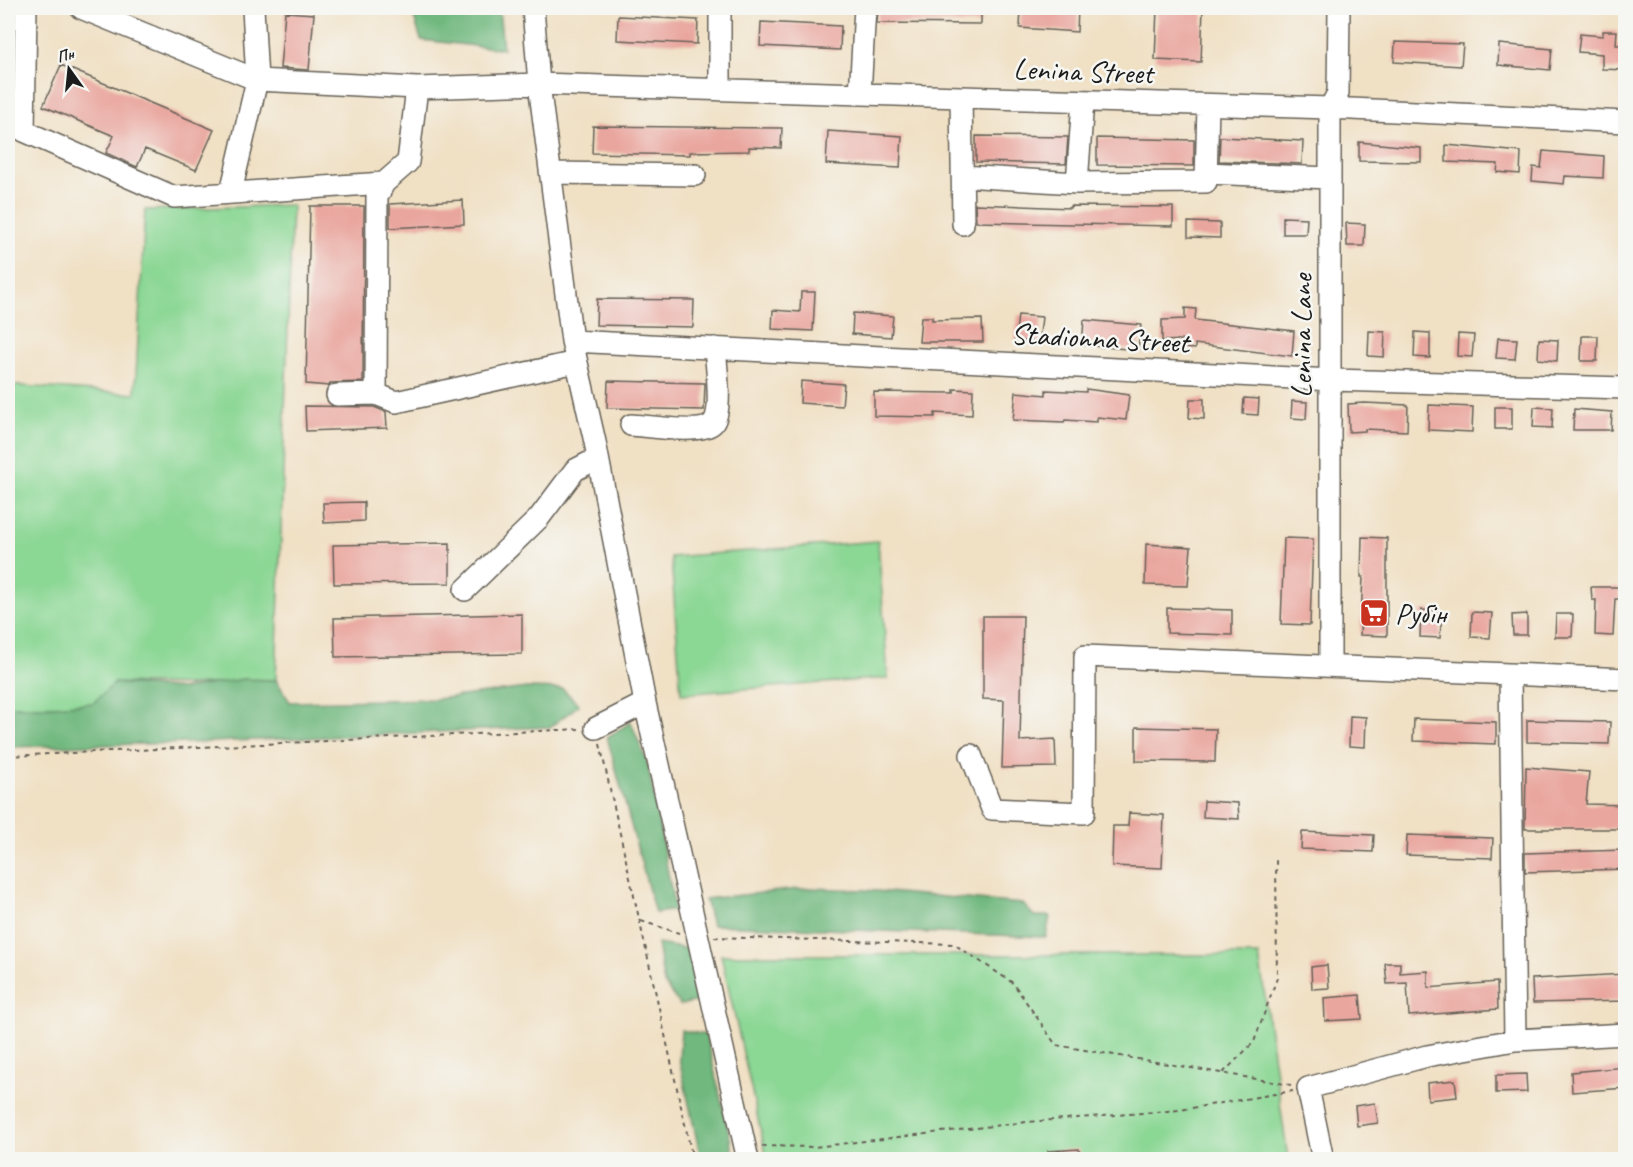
<svg xmlns="http://www.w3.org/2000/svg" width="1633" height="1167" viewBox="0 0 1633 1167" font-family="Caveat,sans-serif">
<style>
.green{fill:#8bd794;stroke:#547a58;stroke-width:1.5}
.forest{fill:#70b87e;stroke:#466a4d;stroke-width:1.5}
.building{fill:#e9a69e}
.lines{fill:none;stroke-linecap:round;stroke-linejoin:round}
.minor-casing{stroke:#666157;stroke-width:24}
.path{stroke:#666157;stroke-width:2;stroke-dasharray:4.5 4.5;stroke-linecap:butt}
.minor{stroke:#fff;stroke-width:21}
.labels{text-anchor:middle;stroke-width:5;stroke-linejoin:round;paint-order:stroke}
.street-label{font-size:30px;fill:#1c1c1c;stroke:#f6f6f2}
.poi-label{font-size:30px;fill:#1c1c1c;stroke:#f6f6f2;text-anchor:start}
</style>
<rect width="100%" height="100%" fill="#f6f6f2"/>
<filter id="ink" filterUnits="userSpaceOnUse"><feTurbulence type="fractalNoise" baseFrequency=".0167" numOctaves="2"/><feDisplacementMap in="SourceGraphic" scale="12" xChannelSelector="R" yChannelSelector="G"/><feConvolveMatrix kernelMatrix="1 2 1 2 8 2 1 2 1" color-interpolation-filters="sRGB"/></filter>
<filter id="wash" filterUnits="userSpaceOnUse"><feTurbulence type="fractalNoise" baseFrequency=".008" numOctaves="4" result="noise"/><feDisplacementMap in="SourceGraphic" scale="24" xChannelSelector="R" yChannelSelector="G"/><feGaussianBlur stdDeviation="1.35" result="paint"/><feColorMatrix in="noise" values="0 0 0 0 0 0 0 0 0 0 0 0 0 0 0 0 0 1.4 0 .05"/><feComposite in="paint" operator="in"/></filter>
<g filter="url(#wash)">
<rect width="100%" height="100%" fill="#f0e0c4"/>
<!-- green -->
<path class="green" d="M292,205L276,680L190,685L115,683L94,706H8V385L135,394L145,210Z
M878,541L888,678L681,694L671,557Z
M721,955H1259L1288,1159H767Z"/>
<!-- forest -->
<path class="forest" d="M411,8H499L503,49L421,40Z
M243,679L276,680L290,702L436,699L527,688L563,689L579,705L550,727L190,743L8,747V706L38,707L93,703L115,683L183,689Z
M631,722L648,765L675,910L655,913L607,737Z
M808,888L865,890L1023,904L1034,916H1050L1046,937L712,925L705,899Z
M657,944L688,949L696,970L698,1001L680,1005L664,984Z
M681,1030L706,1035L735,1159H701L679,1059Z"/>
<g id="blocks">
<!-- building -->
<path class="building" d="M878,8H981V24L877,23Z
M1021,8H1078L1077,32L1020,28Z
M1157,8H1203L1201,62L1155,60Z
M285,12L314,14L309,70L280,68Z
M618,16L698,20L697,44L617,40Z
M761,22L841,26L840,50L760,46Z
M1603,31H1617L1616,45H1626V70L1602,69V54L1578,52L1580,34L1603,36Z
M1395,42L1463,44L1461,66L1394,62Z
M1499,44L1552,49L1550,70L1498,65Z
M61,65L214,130L196,170L145,149L137,167L106,153L114,136L43,106Z
M593,126L782,128L781,148L749,147V151L690,152V155L592,153Z
M828,131L902,136L900,168L826,164Z
M976,136L1068,137L1066,164L976,162Z
M1220,137L1303,141L1302,164L1219,161Z
M1097,138L1194,140V166L1097,165Z
M1359,142L1421,148V162L1359,161Z
M1446,145L1521,152L1520,174L1497,172L1498,164L1446,162Z
M1543,151L1604,156L1603,178L1565,176L1564,184L1532,181L1533,167L1541,168Z
M463,200L464,224L390,228V204Z
M975,204L1070,208V206L1173,207V226L976,222Z
M310,206H364L363,382L330,383L329,386L306,384Z
M1283,217L1307,218L1306,234H1283Z
M1188,222L1220,223V238L1188,237Z
M1346,223L1365,224L1364,246H1347Z
M801,292H815L813,331L772,329L773,310L800,312Z
M597,299L694,300L693,327L596,325Z
M1185,308L1196,309L1195,320L1294,331L1292,356L1195,344V349L1184,348V340L1162,341V320L1185,319Z
M853,313L893,316L891,337L852,334Z
M1018,315L1042,317L1039,342L1015,340Z
M921,317H932V320L982,319L983,342H919Z
M1084,320L1141,325L1138,350L1082,345Z
M1369,331L1385,332L1384,357L1368,356Z
M1415,332L1430,333V358L1414,357Z
M1458,334L1474,335L1472,357L1457,356Z
M1582,336H1598L1597,361H1581Z
M1498,338L1517,339L1515,359L1496,358Z
M1539,339L1558,340L1557,361L1538,359Z
M608,381L705,383L704,410L607,408Z
M801,381L844,384L842,406L800,403Z
M954,389L973,390L972,415L935,413V417L874,416V392L954,393Z
M1086,389L1129,395L1126,420L1097,417V422L1065,420L1064,422L1013,420L1016,392L1046,395V390L1086,392Z
M1244,398L1259,399L1258,415L1243,414Z
M1190,399H1204V419L1189,418Z
M1292,401L1307,402L1306,419L1291,418Z
M1364,403L1408,405L1407,431L1365,429V431L1349,432L1348,404Z
M1429,405L1473,407L1472,432L1428,430Z
M305,406L374,407L386,412L387,428L306,431Z
M1495,407H1512V429H1495Z
M1534,407L1553,408L1552,428L1533,427Z
M1574,409L1612,412L1611,430H1573Z
M364,502V521L324,523L323,503Z
M1362,537L1387,538V636L1360,635L1363,577H1361Z
M1284,538L1313,539L1310,625L1281,624Z
M450,543V583L334,584L333,545Z
M1146,544L1191,547L1188,586L1145,585Z
M1591,587H1618L1620,599H1615L1613,636L1595,635L1596,600H1592Z
M1167,608L1232,610V635L1167,633Z
M1421,610L1442,611L1440,638L1420,637Z
M1472,612L1492,613L1490,638L1471,637Z
M522,614V654L335,657L334,618Z
M1527,614V635H1513L1512,615Z
M1556,614H1573L1572,637H1555Z
M983,616H1023L1020,741L1055,739L1056,767L1002,768L1004,700L983,699Z
M1350,716L1366,717L1365,747L1349,746Z
M1414,719L1496,722V744L1413,741Z
M1527,720L1610,722L1609,744L1527,742Z
M1136,727L1216,729L1215,762L1136,761Z
M1526,767L1589,772L1586,804L1626,805V829H1525Z
M1204,801L1238,803L1239,819L1203,817Z
M1129,813L1164,815L1162,868L1112,866L1113,826H1128Z
M1302,832L1374,835L1373,852L1301,849Z
M1407,835L1493,838L1492,858L1406,855Z
M1626,850V869L1525,872V853Z
M1385,963H1400V973L1428,971V988L1497,982L1498,1009L1409,1016L1407,983L1387,984Z
M1327,965L1329,988L1312,989L1311,967Z
M1626,974V1001L1533,1003L1532,979Z
M1360,995L1362,1019L1325,1021L1324,998Z
M1626,1067V1088L1572,1092L1571,1072Z
M1526,1074L1527,1092L1496,1093V1075Z
M1455,1080L1457,1097L1428,1100L1427,1083Z
M1375,1103L1378,1123L1357,1126L1355,1106Z
M1079,1149L1081,1160H1048V1151Z"/>
</g>
</g>
<g filter="url(#ink)">
<use href="#blocks" fill-opacity="0" stroke="#666157" stroke-width="1.5"/>
<g class="lines">
<!-- minor casing -->
<g class="minor-casing">
<path id="minor" d="M26,8L24,131L174,197L384,183
M81,8L257,80L417,88L539,84L961,97L1330,108L1626,122
M533,8L539,84L572,341L595,442L645,703L748,1160
M720,90V8
M860,94L865,8
M961,97L963,224
M551,173L695,175
M1206,173L1330,178
M962,176L1077,183L1206,182L1208,105
M1077,183L1083,101
M231,192L257,80L253,8
M572,341L1332,380L1626,388
M376,394L396,402L576,362
M337,395L376,394L377,197L384,183L408,162L417,88
M631,425C648,426 703,435 713,423C723,411 716,364 715,348
M465,590L539,518L575,470L598,458
M1330,666V108L1338,93L1339,8
M1510,675L1515,1040
M596,728L645,703
M971,755L992,809L1084,813L1085,656L1626,679
M1323,1160L1308,1088L1427,1056L1515,1040L1626,1034"/>
</g>
<!-- path -->
<path class="path" d="M600,744L693,1160
M8,756L580,729
M641,921L679,933
M714,937L954,944L1013,983L1056,1045L1291,1085
M1223,1073L1254,1042L1277,978L1276,859
M762,1146L814,1147L1027,1122L1180,1110L1293,1091"/>
<!-- minor -->
<use href="#minor" class="minor"/>
</g>
</g>
<!-- icons -->
<defs>
<g id="supermarket-square" transform="scale(1.5)"><rect x="-9" y="-9" width="18" height="18" rx="4" fill="#c8321e" stroke="#f6f6f2"/><path d="M-6-5.5h2.5l.6 2H6L4.5 2H-2.5L-4.4-4H-6ZM-1.5 3.2a1.3 1.3 0 1 0 .1 0ZM3 3.2a1.3 1.3 0 1 0 .1 0Z" fill="#fff"/></g>
</defs>
<g fill-rule="evenodd">
<use href="#supermarket-square" x="1374" y="613"/>
</g>
<g class="labels">
<!-- street labels -->
<g class="street-label">
<text transform="translate(1083 71) rotate(2)" y="10">Lenina Street</text>
<text transform="translate(1301 336) rotate(-90)" y="10">Lenina Lane</text>
<text transform="translate(1100 338) rotate(3)" y="10">Stadionna Street</text>
</g>
<!-- poi labels -->
<g class="poi-label">
<text x="1395" y="623">Рубін</text>
</g>
</g>
<!-- margin -->
<rect width="1633" height="1167" fill="none" stroke="#f6f6f2" stroke-width="30"/>
<!-- north arrow -->
<g transform="translate(69 69) rotate(345)" stroke="#f6f6f2" stroke-width="4.5" paint-order="stroke">
<path d="M0-4.5L10 22L0 15L-10 22Z" fill="#1c1c1c"/>
<text y="-9" font-size="16" font-weight="bold" text-anchor="middle" fill="#1c1c1c">Пн</text>
</g>
</svg>
